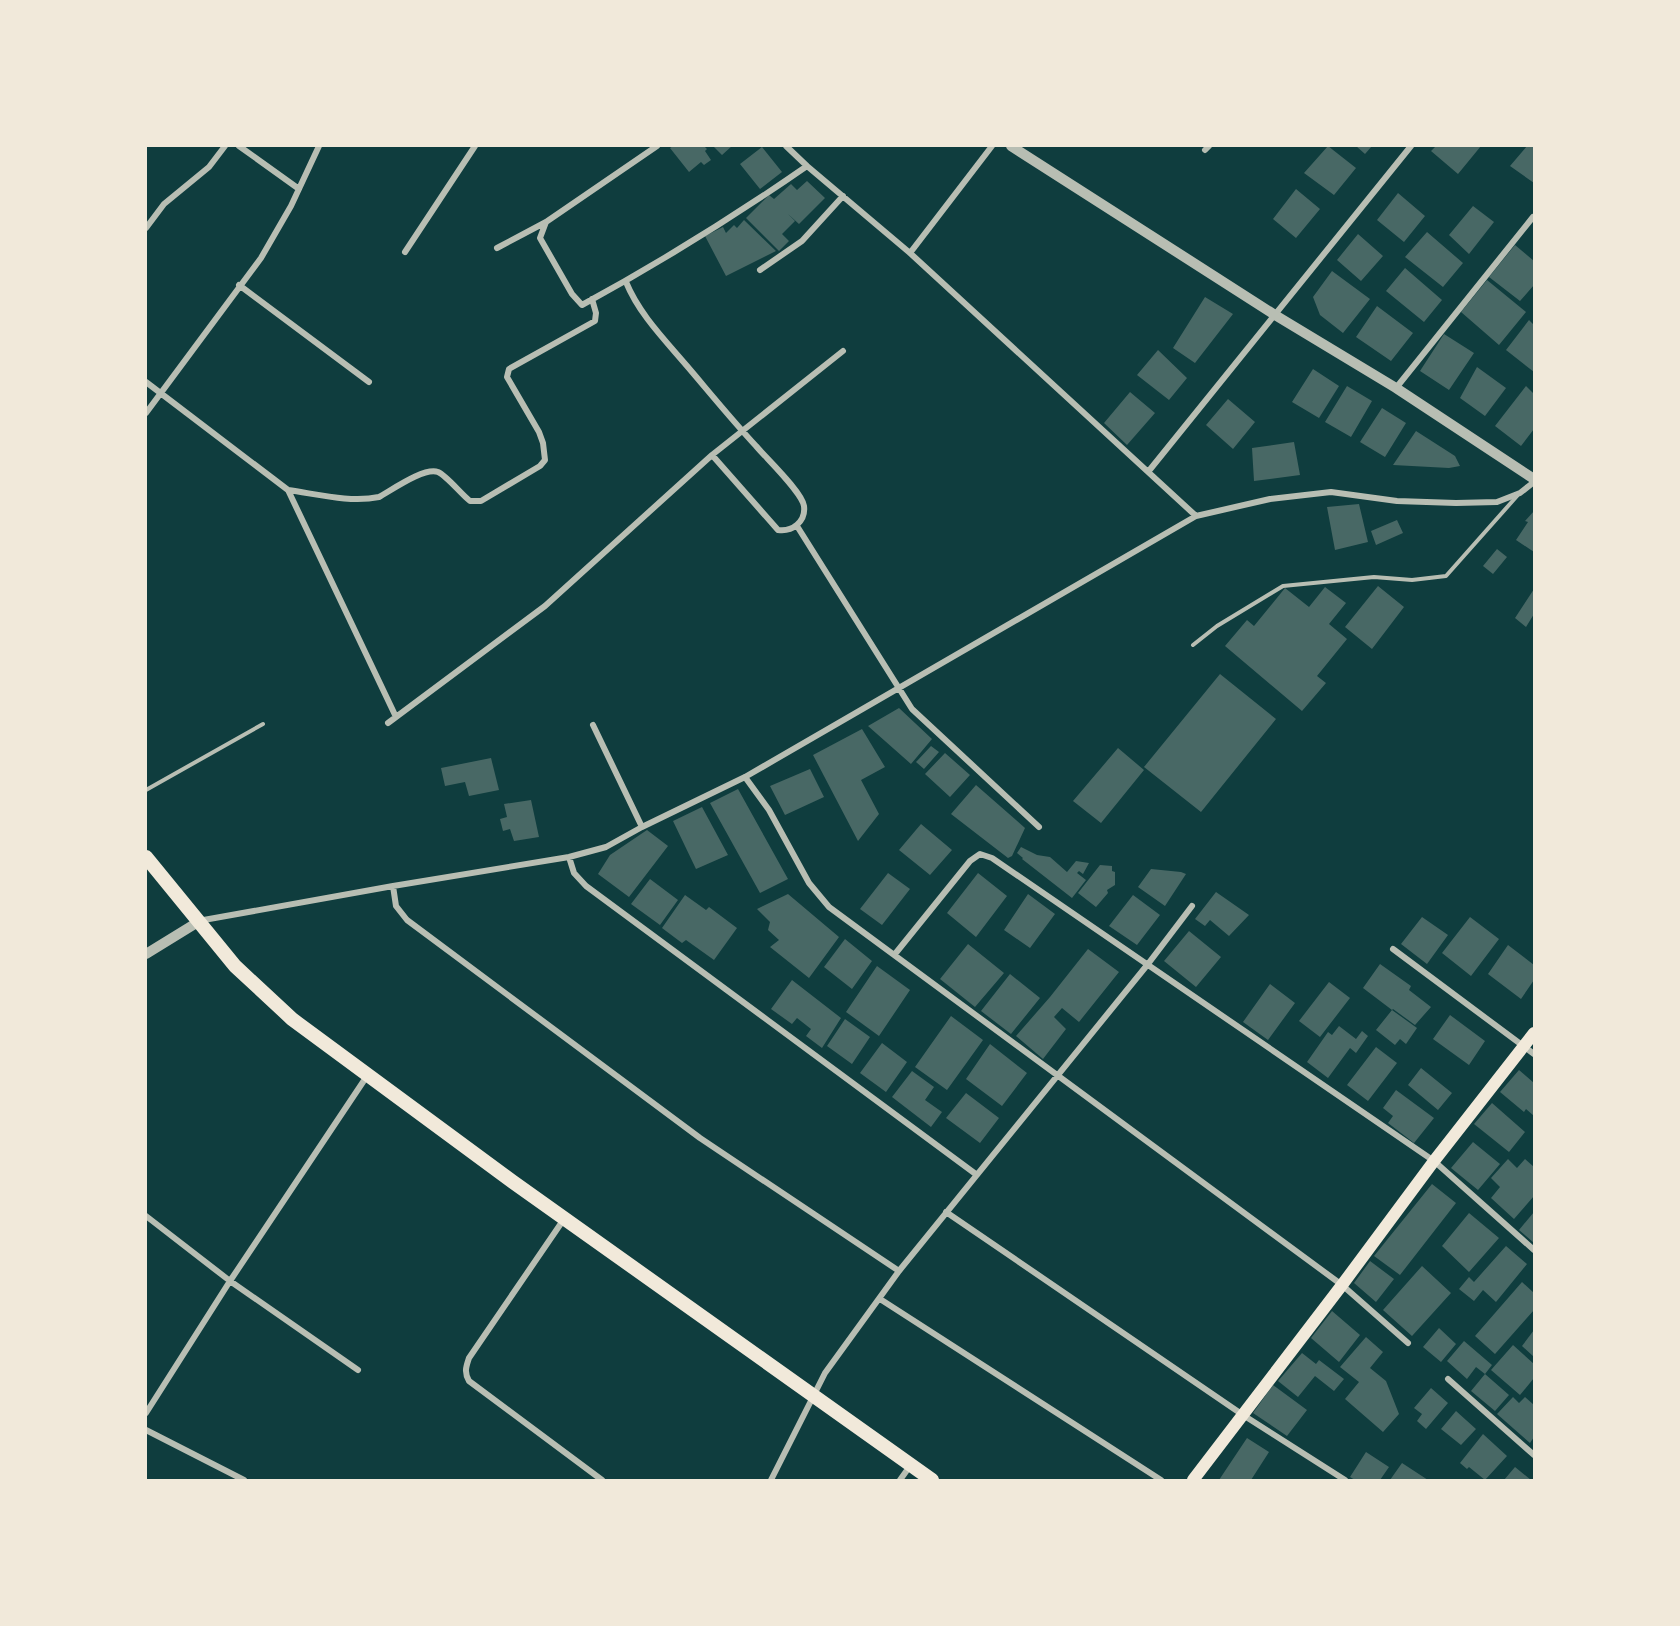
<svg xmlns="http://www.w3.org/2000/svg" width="1680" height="1626" viewBox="0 0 1680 1626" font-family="Ubuntu,sans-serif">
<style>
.building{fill:#486865}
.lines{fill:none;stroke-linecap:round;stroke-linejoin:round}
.service{stroke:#b8beb3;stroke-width:4}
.minor{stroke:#b8beb3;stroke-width:6}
.tertiary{stroke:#b8beb3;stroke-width:10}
.secondary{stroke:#f1e9da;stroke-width:12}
.primary{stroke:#f1e9da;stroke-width:14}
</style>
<rect width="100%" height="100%" fill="#0f3d3e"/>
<!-- building -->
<path class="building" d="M673,146H704L707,149L705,151L711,160L704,165L701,162L689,172L670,148Z
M713,146H732L722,155Z
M1328,146L1356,168L1334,195L1304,173Z
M1356,146H1372L1365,154Z
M1436,146H1481L1458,174L1431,151Z
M1527,146H1534V183L1510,166Z
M762,147L782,172L760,189L740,164Z
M807,181L825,198L799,224L788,214L795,221L782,234L789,241L779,251L746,218L769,195L774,199L791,184L797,190Z
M1296,189L1320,209L1296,238L1273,219Z
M1398,193L1425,216L1404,242L1377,220Z
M1473,206L1494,222L1469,254L1449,235Z
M744,220L776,251L726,276L705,236L723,227L726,233L734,225L737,228Z
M1427,232L1463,263L1443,287L1405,257Z
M1358,234L1383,256L1361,281L1337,260Z
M1515,245L1534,261V285L1520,301L1489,277Z
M1405,268L1442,300L1424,322L1386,291Z
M1332,271L1370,299L1343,333L1320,315L1313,297Z
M1487,280L1526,312L1499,345L1461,312Z
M1205,297L1233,314L1195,363L1173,348Z
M1377,306L1413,333L1391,361L1356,337Z
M1529,320L1534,325V372L1506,350Z
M1444,334L1474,353L1449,390L1420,371Z
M1158,350L1187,378L1169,400L1137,375Z
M1477,367L1506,388L1485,416L1460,398Z
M1313,369L1339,386L1319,418L1292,402Z
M1347,386L1372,401L1351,437L1325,422Z
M1526,386L1534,394V429L1521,446L1495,426Z
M1130,392L1155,413L1127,445L1104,423Z
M1228,399L1255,422L1233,449L1206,425Z
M1382,408L1406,423L1385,457L1360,442Z
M1416,431L1455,456L1460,466L1449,468L1393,465Z
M1294,442L1300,475L1254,481L1252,448Z
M1359,504L1368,542L1335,550L1327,507Z
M1534,511V552L1516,540L1528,522L1525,521Z
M1397,520L1403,533L1376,545L1371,531Z
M1497,549L1507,557L1493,574L1483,566Z
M1378,586L1404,607L1372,649L1345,627Z
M1325,587L1346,603L1329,624L1347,639L1317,676L1326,683L1302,711L1225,646L1247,620L1254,626L1285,588L1309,607Z
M1534,589V614L1526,627L1515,618Z
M1220,674L1276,719L1201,812L1144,767Z
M899,708L932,739L911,764L868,726Z
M862,729L885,767L861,780L879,814L858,841L813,755Z
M931,746L939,752L924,769L916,762Z
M1118,748L1144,770L1101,823L1073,801Z
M945,753L970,775L950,797L925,774Z
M491,758L499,790L469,796L465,782L445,786L441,768Z
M810,769L824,797L785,815L770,786Z
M976,785L1025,828L1012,856L1008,858L951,814Z
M738,789L788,879L760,893L710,803Z
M531,800L539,837L514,841L510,829L503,831L500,819L507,817L504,804Z
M702,807L728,855L696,869L673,821Z
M921,824L952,850L930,875L899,850Z
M647,830L668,846L629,897L598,874L610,855Z
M1021,847L1037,855L1050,857L1067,872L1076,861L1089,863L1083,874L1079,871L1077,873L1086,880L1072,898L1022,859L1023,858L1017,853Z
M1100,865L1112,866V871L1115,872V885L1107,890L1108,893L1096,907L1078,893Z
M1151,869L1181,872L1186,874L1165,906L1138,887Z
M888,873L910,889L882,925L860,909Z
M978,873L1007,896L976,937L947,913Z
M650,879L678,900L660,925L631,904Z
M1216,892L1249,915L1229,936L1210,920L1205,926L1195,919Z
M788,894L839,937L809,978L770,947L779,940L768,930L770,922L757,909Z
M1028,894L1055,914L1030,948L1004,930Z
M685,895L706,910L709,907L737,928L714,960L686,940L682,943L662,928Z
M1133,895L1160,915L1137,945L1109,926Z
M1422,917L1448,935L1427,964L1401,944Z
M1470,917L1499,939L1471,976L1442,953Z
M1189,931L1221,957L1196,987L1164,961Z
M845,939L872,961L852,989L824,967Z
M968,944L1004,973L975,1007L940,979Z
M1508,945L1534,965V980L1521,999L1488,974Z
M1088,949L1119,972L1079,1022L1062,1008L1054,1017L1066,1029L1043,1059L1016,1036L1050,997Z
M1380,964L1411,986L1409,990L1431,1007L1415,1025L1393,1009L1392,1010L1417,1028L1406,1044L1400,1039L1395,1045L1376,1030L1392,1010L1363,988Z
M877,966L910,990L879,1036L846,1012Z
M1010,974L1040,998L1011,1034L981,1011Z
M792,980L841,1018L822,1048L806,1036L811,1029L797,1018L792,1024L771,1009Z
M1329,982L1350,998L1320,1037L1299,1021Z
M1270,984L1295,1003L1268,1040L1243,1022Z
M1450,1015L1485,1041L1469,1065L1433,1039Z
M951,1016L983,1040L947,1090L915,1067Z
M845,1019L870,1037L852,1064L827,1046Z
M1339,1026L1356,1039L1362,1031L1368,1036L1356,1053L1350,1048L1328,1078L1307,1062L1328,1032L1332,1035Z
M882,1043L907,1062L886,1092L860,1073Z
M990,1044L1027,1073L1002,1106L966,1079Z
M1376,1047L1397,1063L1368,1101L1347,1085Z
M1421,1068L1452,1093L1438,1110L1408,1085Z
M1519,1070L1534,1083V1116L1526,1109L1524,1112L1500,1092Z
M912,1071L934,1087L925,1100L942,1112L931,1127L892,1097Z
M1396,1090L1434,1118L1414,1143L1388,1123L1393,1116L1383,1108Z
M966,1093L999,1118L980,1143L946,1118Z
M1492,1103L1525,1132L1509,1152L1474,1124Z
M1473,1142L1500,1164L1478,1190L1451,1168Z
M1508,1159L1517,1168L1525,1159L1534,1167V1196L1514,1219L1491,1198L1500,1187L1491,1178Z
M1432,1184L1456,1203L1400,1275L1374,1256Z
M1534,1212V1243L1519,1230Z
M1469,1213L1499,1238L1469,1272L1442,1246Z
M1506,1246L1527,1264L1496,1302L1483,1290L1474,1301L1459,1289L1469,1277L1474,1282Z
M1370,1261L1394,1279L1376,1302L1354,1283Z
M1422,1266L1451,1293L1412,1336L1383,1310Z
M1522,1282L1534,1293V1310L1495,1354L1475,1336Z
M1332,1311L1360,1335L1339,1362L1311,1338Z
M1439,1328L1456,1344L1441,1362L1423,1347Z
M1534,1330V1357L1522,1346Z
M1366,1337L1383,1352L1370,1368L1386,1381L1399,1414L1383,1432L1345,1399L1359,1382L1340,1367Z
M1464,1341L1492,1365L1485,1374L1476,1367L1467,1379L1447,1361Z
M1513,1345L1534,1364V1378L1520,1395L1491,1370Z
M1302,1353L1316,1364L1319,1360L1344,1379L1334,1391L1315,1376L1298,1397L1278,1381Z
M1485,1374L1509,1395L1495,1411L1471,1391Z
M1273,1385L1307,1410L1287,1436L1253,1413Z
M1431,1388L1448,1403L1426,1429L1417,1421L1422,1414L1414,1408Z
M1513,1397L1519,1403L1525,1397L1534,1405V1437L1530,1443L1497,1414Z
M1456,1411L1476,1429L1461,1445L1441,1429Z
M1483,1434L1507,1456L1485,1480L1469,1467L1467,1469L1460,1463Z
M1247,1438L1269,1452L1251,1480H1219Z
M1366,1452L1389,1467L1380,1480H1355L1350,1477Z
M1402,1463L1428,1480H1390Z
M1515,1467L1531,1480H1504Z"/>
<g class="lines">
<!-- service -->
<path class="service" d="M1193,645L1217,626L1283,586L1374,577L1412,580L1446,576L1517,496
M146,790L263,724"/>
<!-- minor -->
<path class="minor" d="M239,146L299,189
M786,146L807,166L910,253L1196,516
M1205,150L1209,146
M546,222L540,238L572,294L582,305C659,263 735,216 807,166
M146,228L164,204L209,167L225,146
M497,248L546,222L657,146
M405,252L475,146
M910,253L992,146
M760,270L802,241L843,196
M626,282C639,314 665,340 687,366C710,393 732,420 756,446C766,458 802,492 804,506C806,522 792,532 778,530L712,455
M239,285L369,382
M146,382L288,490L396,717
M1396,388L1533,217
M146,413L261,258L291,206L319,146
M1148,472L1411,146
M288,490C317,494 350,503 379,497C392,490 424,467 438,472C447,476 461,494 470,501H481L540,466L545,460L543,443L539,432L507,377L509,369L595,321L596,313L592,299
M797,526L912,709L1039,827
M388,723L545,606L712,455L843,351
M593,725L642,827
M745,777L769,810L809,883L829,907L1342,1285L1408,1343
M569,857L574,873L586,886L977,1175
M393,886L396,906L407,920L700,1138L899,1271
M198,921L393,886L569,857L606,847L642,827L745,777L1196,516L1270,499L1331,492L1397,501L1456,503L1497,502L1520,493L1534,482
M1393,949L1534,1054
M895,954L970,861L980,854L992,858L1434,1161L1534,1250
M946,1212L1243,1415L1345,1480
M146,1216L230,1281L358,1370
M564,1219L469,1358C466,1367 464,1372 469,1381L602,1480
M880,1299L1161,1480
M1448,1379L1534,1455
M146,1413L230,1281L367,1076
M146,1430L244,1480
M771,1480L825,1373L899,1271L1148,964L1192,906
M900,1480L910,1466"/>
<!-- tertiary -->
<path class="tertiary" d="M1011,146L1275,315L1396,388L1534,479
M146,954L198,922"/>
<!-- secondary -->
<path class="secondary" d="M1193,1480L1342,1285L1434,1161L1534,1033"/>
<!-- primary -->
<path class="primary" d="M146,857L235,966L292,1019L513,1182L932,1480"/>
</g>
<!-- border -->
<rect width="1680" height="1626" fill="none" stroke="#f1e9da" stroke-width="294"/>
</svg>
